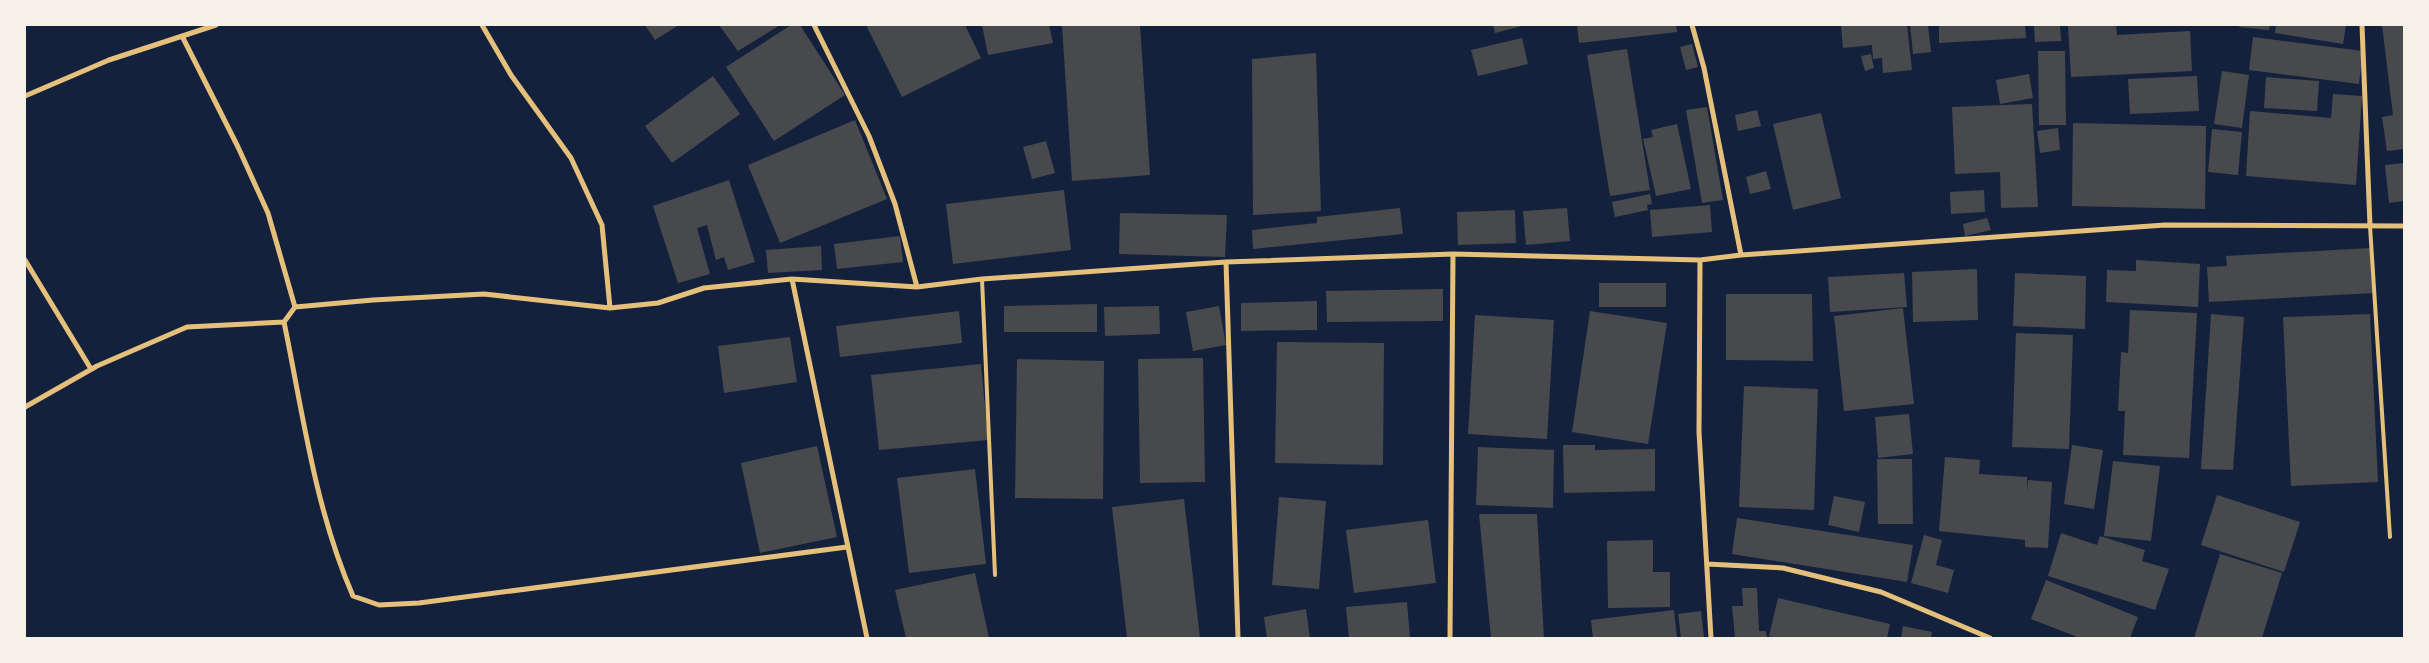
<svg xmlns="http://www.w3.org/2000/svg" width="2429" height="663" viewBox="0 0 2429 663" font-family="'Space Grotesk',sans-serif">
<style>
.building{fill:#48494c}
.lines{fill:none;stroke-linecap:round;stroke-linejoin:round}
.service{stroke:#e5c07b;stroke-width:4}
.minor{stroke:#e5c07b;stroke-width:5}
</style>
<rect width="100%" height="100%" fill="#14213d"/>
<!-- building -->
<path class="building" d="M645,25H679L655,40Z
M719,25H780L738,51Z
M791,25H800L845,95L774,141L726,67Z
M866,25H965L981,58L902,97Z
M982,25H1049L1053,43L988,55Z
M1062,25H1140L1150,175L1072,181Z
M1493,25H1522V26L1495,33Z
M1577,25H1676L1677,32L1579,43Z
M1841,25H1907L1912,70L1883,73L1882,58L1873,59L1872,45L1843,48Z
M1910,25H1928L1931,52L1913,54Z
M1939,25H2025L2026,38L1939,43Z
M2034,25H2060L2061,41L2035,42Z
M2068,25H2116L2117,35L2190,31L2192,71L2071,77Z
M2240,25H2270L2269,30L2239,27Z
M2276,25H2346L2343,44L2275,33Z
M2382,25H2404V149L2387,151L2382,117L2393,115Z
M2253,37L2363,51L2359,84L2249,70Z
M1522,38L1528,64L1478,76L1471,50Z
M1692,44L1698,67L1686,70L1680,47Z
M1627,49L1650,190L1610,196L1587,55Z
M2038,51H2065L2066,125H2039Z
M1316,53L1321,211L1253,215L1252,59Z
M1871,54L1874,68L1865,71L1861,56Z
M2222,71L2249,75L2242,128L2214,124Z
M2029,74L2033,98L2000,104L1996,80Z
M713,76L740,114L672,163L645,126Z
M2197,76L2199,111L2130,114L2128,79Z
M2266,77L2319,81L2317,111L2264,108Z
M2333,94L2362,96L2356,185L2246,176L2250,111L2331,118Z
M2032,104L2038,207L2001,208L2000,172L1955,174L1952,107Z
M1707,107L1723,200L1702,203L1686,110Z
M1757,110L1761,126L1738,131L1735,115Z
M1821,113L1841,198L1793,210L1773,124Z
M855,120L887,199L780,243L748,165Z
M2073,123L2206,126L2205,209L2072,206Z
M1677,124L1691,189L1656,196L1643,139L1653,137L1651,130Z
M2058,128L2060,150L2040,153L2037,131Z
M2212,129L2242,132L2238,175L2208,172Z
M1046,141L1055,173L1032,179L1023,147Z
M2404,163V201L2389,203L2385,165Z
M1766,171L1771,189L1750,194L1746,177Z
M729,180L755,262L728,270L724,257L716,260L707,225L697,228L710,274L678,283L653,206Z
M1064,190L1071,250L953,264L946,204Z
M1984,190L1985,212L1951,214L1950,192Z
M1650,194L1652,204L1647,205L1648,210L1615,217L1612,202Z
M1710,205L1712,232L1652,237L1650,210Z
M1400,208L1403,234L1253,249L1252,230L1317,223V217Z
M1567,208L1570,241L1526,245L1523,211Z
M1515,210L1516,243L1458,245L1457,212Z
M1120,213L1227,215L1225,257L1119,254Z
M1987,218L1991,230L1965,236L1963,224Z
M900,236L903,262L837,269L834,244Z
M821,246L822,270L768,273L766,250Z
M2370,248L2373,293L2209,302L2207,267L2227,266L2226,256Z
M2136,260L2200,264L2198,307L2106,302L2107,270L2136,271Z
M1977,269L1978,320L1913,322L1912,272Z
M1904,273L1907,307L1830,312L1828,277Z
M2015,273L2086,276L2085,329L2013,326Z
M1599,283H1666V307H1599Z
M1443,289V321L1327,322L1326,291Z
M1726,294H1812L1813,361L1726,360Z
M1317,301V330L1241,331V303Z
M1097,304V332H1004V306Z
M1159,306L1160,334L1105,336L1104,307Z
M1219,306L1226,345L1193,351L1186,312Z
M1903,308L1914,404L1844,411L1834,316Z
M2130,310L2197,313L2189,458L2123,455L2125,411H2118L2121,352L2128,353Z
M959,311L962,343L840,357L836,326Z
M1590,311L1667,323L1648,444L1572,432Z
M2211,314L2244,317L2233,470L2201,469Z
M2370,314L2378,482L2291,486L2283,317Z
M1475,315L1554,320L1547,439L1468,434Z
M2016,333L2073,335L2069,449L2012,447Z
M790,337L797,382L724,393L718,346Z
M1277,342L1384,343L1383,465L1275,463Z
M1203,358L1205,482L1140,483L1138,359Z
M1017,359L1104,361L1103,499L1015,498Z
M981,364L988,440L879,450L871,375Z
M1744,386L1818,389L1814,510L1739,507Z
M1909,414L1913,454L1878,458L1875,417Z
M1563,445H1595V450L1655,449V491L1564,493Z
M2072,445L2103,450L2094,509L2064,504Z
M817,446L837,537L760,553L741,463Z
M1478,447L1554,450L1553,508L1476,505Z
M1945,457L1980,460L1979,474L2027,477V492L2028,480L2052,482L2048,548L2025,547V540L1939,531Z
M1877,459H1912L1913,524H1878Z
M2113,461L2160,466L2151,541L2104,536Z
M975,469L986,564L909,573L897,478Z
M2217,495L2300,522L2284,572L2201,545Z
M1834,496L1865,502L1859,532L1828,525Z
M1279,497L1326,501L1319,589L1272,585Z
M1184,499L1200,638H1127L1112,507Z
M1479,514H1537L1544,638H1491Z
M1737,518L1913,545L1907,582L1732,554Z
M1428,520L1436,583L1354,593L1346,530Z
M2061,533L2097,545L2100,536L2145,550L2142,561L2169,569L2155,610L2048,576Z
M1924,535L1942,540L1936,565L1954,570L1948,593L1911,583Z
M1653,540V572H1670V607L1608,608L1607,541Z
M2220,554L2282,573L2262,638H2194Z
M975,573L989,638H906L895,590Z
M2046,580L2138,617L2130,638H2080L2031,619Z
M1742,588H1757L1759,631H1766L1767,638H1735L1732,606H1743Z
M1778,598L1890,624L1887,638H1778L1769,636Z
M1407,602L1410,638H1349L1346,607Z
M1306,609L1310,638H1267L1264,617Z
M1674,610L1677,638H1593L1591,620Z
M1701,611L1704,637L1681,638L1678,614Z
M1903,626L1932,632L1931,638H1901Z"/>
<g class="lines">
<!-- service -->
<path class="service" d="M2370,226L2390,537
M982,279L995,575"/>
<!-- minor -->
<path class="minor" d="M482,25L511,75L571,158L602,225L610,308
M814,25L869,136L895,204L917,287
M1692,25L1704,68L1741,255
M2362,25L2370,226
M182,36L238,147L268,213L295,307
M25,96L109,60L216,25
M25,260L91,369
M1700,260L1699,432L1711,638
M1226,262L1238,638
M792,279L867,638
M284,322C303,414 315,509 353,596L379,605L419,603L847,547
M25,407L97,366L187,327L284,322L295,307L373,300L484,294L610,308L658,303L704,288L792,279L917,287L982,279L1226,262L1453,254L1700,260L1741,255L2165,225L2404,226
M1707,564L1783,568L1881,592L1990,638
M1450,638L1453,254"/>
</g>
<!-- border -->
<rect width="2429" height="663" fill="none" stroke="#f6f1e7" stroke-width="52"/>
</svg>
